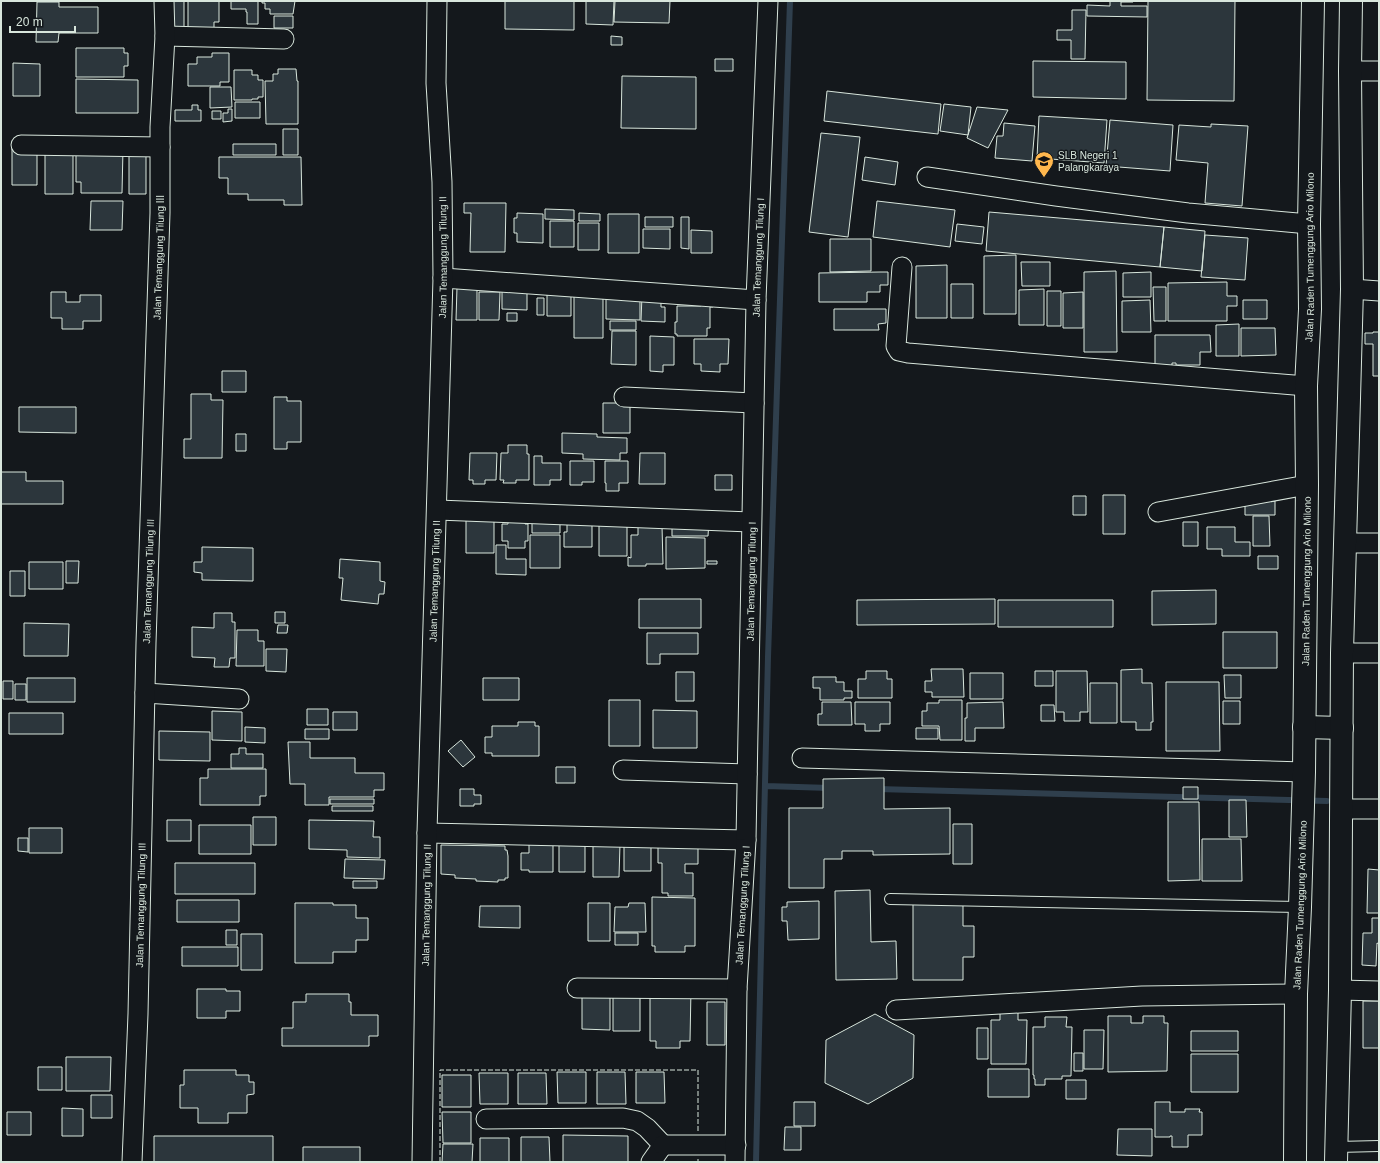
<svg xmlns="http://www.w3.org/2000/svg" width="1380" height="1163" viewBox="0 0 1380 1163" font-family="Arial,sans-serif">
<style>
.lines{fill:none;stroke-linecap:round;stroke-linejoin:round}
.stream{stroke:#2f3f4d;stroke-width:6}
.building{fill:#2c363c;stroke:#d8e6dc}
.lane-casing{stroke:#d8e6dc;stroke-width:12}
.street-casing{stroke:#d8e6dc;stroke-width:21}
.highway-casing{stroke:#d8e6dc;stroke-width:24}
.lane{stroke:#14181c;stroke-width:10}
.street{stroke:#14181c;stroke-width:19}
.highway{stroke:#14181c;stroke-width:22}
.fence{stroke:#d8e6dc;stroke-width:1;stroke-dasharray:5 2;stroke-linecap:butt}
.labels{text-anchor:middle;stroke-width:3;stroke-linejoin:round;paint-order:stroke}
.poi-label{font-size:10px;fill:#d8e6dc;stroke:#14181c;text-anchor:start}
.street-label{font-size:10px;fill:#d8e6dc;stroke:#14181c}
</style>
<rect width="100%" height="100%" fill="#14181c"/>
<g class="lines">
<!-- stream -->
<path class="stream" d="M766,786L830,788
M877,789L1327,801
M756,1162L768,657L790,1"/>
</g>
<!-- building -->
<path class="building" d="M173,1H184V27H173Z
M188,1H219V22H214V30L188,31Z
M231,1H258V24H247V12H246V9H231Z
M262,1H295L293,14H270V9H265V3H262Z
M505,1H574V30L505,29Z
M586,1H614L613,25L586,24Z
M615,1H670L669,23L614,22Z
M1110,1H1133V2H1121V6H1147V17L1087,16V5L1110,6Z
M1148,1H1235L1234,101L1147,100Z
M37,2H59V7H98V33H59L58,42H36Z
M1072,10H1086L1085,59H1071V40H1057V30H1072Z
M274,16H293V28H274Z
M611,36L622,37V45H611Z
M76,48H124V53H128V66H124V77H76Z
M212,53H229V82H220V86H188V64H197V57H212Z
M715,59H733V71H715Z
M1033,61L1126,62V99L1033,97Z
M13,63L40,64V96H13Z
M278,69H296L297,81H298V124H266L265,81H273V74H278Z
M234,70H252V75H258V80H263V97H258V99H252V100H234Z
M622,76L696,77V129L621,128Z
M76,79L138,80V113H76Z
M210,87H231L232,107L210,108Z
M827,91L941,104L938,134L824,121Z
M235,102H260V118H235Z
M944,104L971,107L968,135L940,131Z
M192,105H198V110H201V121H175V110H192Z
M977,107L1008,110L988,148L967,138Z
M228,109H232V121L223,122V113H228Z
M212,111H221V119H212Z
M1039,116L1107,120L1104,163L1037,158Z
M1110,120L1173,125L1170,171L1106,166Z
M1004,123L1035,126L1032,161L995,158L997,136H1003Z
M1211,124L1248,126L1242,206L1205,203L1208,163L1176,160L1179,125L1211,127Z
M283,129H298V155H283Z
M821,133L860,137L848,237L809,232Z
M233,144H276V155H233Z
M76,148L123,149L122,193H81V182H76Z
M12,149H37V185H12Z
M45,150H73V194H45Z
M129,152H146V194H129Z
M219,157H301L302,205H284V200H248V194H228V178H219Z
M865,157L898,162L895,185L862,180Z
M91,201H123L122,230H90Z
M877,201L955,210L950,247L873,237Z
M464,203H506L505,252H470L471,213H464Z
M545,209L574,210V220L545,219Z
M989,212L1164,227L1160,267L986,251Z
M517,213L543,214V243L517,242V233H514V218H517Z
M579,213L600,214V221H579Z
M608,214H639V253H608Z
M645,217H673V227H645Z
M681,217H689V249L681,248Z
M550,221H574V247H550Z
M578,223H599V250H578Z
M957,224L984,227L982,244L955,241Z
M1164,227L1205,231L1202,271L1160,267Z
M643,229H670V249L643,248Z
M691,230L712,231V253H691Z
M1205,235L1248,238L1245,280L1201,277Z
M830,239H871V271L830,272Z
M1016,255V314H984V256Z
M1021,262H1050V286H1022Z
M947,265V318H916V266Z
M1116,271L1117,352H1084V272Z
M880,272H888V285H880V292H867V302H819V273Z
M1151,272V297H1123V273Z
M1227,282V296H1237V306H1227V321H1168V283Z
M951,284H973V318H951Z
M457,287H477V320H456Z
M1153,287H1166V321H1154Z
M1044,289V325H1019V290Z
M502,290H527V310L502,309Z
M547,290H571V316H547Z
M1047,291H1061V326H1047Z
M51,292H66V302H80V295H101V321H83V329H62V318H51Z
M479,292H500L499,320H479Z
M1083,292V328H1063V293Z
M574,294L603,295V338H574Z
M642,295H661V307H665V322L641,321Z
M537,298H544V315H537Z
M606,298L640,299V320L606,319Z
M701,299H713V307H710V328H707V336H677V334H675V322H677V306H701Z
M1150,300L1151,332H1122V301Z
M1243,300H1267V319H1243Z
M834,309H886V323L878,324L879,330H834Z
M507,313H517V321H507Z
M610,321H636V330H610Z
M1239,324V356H1216V325Z
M1241,328H1275L1276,355L1241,356Z
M612,331H636V365L611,364Z
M1373,332H1379V376H1373V344H1365V333H1373Z
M1155,335H1210L1211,352H1200V365H1176V363H1172V368H1155Z
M650,336L674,337V365H663V372L650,371Z
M694,339H729L728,364H720V372L701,371V364H694Z
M222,371H246V392H222Z
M191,394H211V400H223L222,458H184V439H191Z
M274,397H287V401H301V442H287V449H274Z
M603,403H630V433H603Z
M19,407H76V433L19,432Z
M562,433L597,434V437L627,438V453H620V460L583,459V454L562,453Z
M236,434H246V451H236Z
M508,445H527V454H529V480H516V483H503L504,480H500L501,453H508Z
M470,453H497L496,480H485V484H473V480H469Z
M640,453H665V484H639Z
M534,456H542V463H561V480H550V485H534Z
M570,461H594V482H582V485H570Z
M605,461H628V483H619V491H606V483H605Z
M1,472H26V481H63V504H1Z
M715,475H732V490H715Z
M1103,495H1125V534H1103Z
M1073,496H1086V515H1073Z
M1245,501H1275V515H1245Z
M508,516H525V524H528V541H525V548H508V541H502V524H508Z
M1253,516H1269L1270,546H1253Z
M466,520H494V553H466Z
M672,521H709L708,536H672Z
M532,522H560V533H532Z
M599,522H627V556H599Z
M1183,522H1198V546H1183Z
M567,524H592V547H564V532H567Z
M638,526H662L663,564H646V566H628V557L631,558V535H638Z
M1207,527H1235V542H1250V556H1222V549H1207Z
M530,535H560V568H530Z
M666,537L705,538V568L666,569Z
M496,545H506V559H526V575L496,574Z
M202,547L253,548V581L202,580V573L194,572V562H202Z
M1258,556H1278V569H1258Z
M340,559L380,562V581L385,582L384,594H379L378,604L341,600L343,578H339Z
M66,561H79L78,583H66Z
M707,561H717V564H707Z
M29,562H63V589H29Z
M10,571H25V596H10Z
M1216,590V624L1152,625V591Z
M639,599H701V628H639Z
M995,599V624L857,625V600Z
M998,600H1113V627H998Z
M275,612H285V623H275Z
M214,613H232V622H235V658H230L229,667H214L215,658L192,657V627L214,628Z
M24,623L69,624L68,656H24Z
M278,625H288L287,633H277Z
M237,630H258V641H264V666H236Z
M1223,632H1277V668H1223Z
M647,633H698V654H660V664H647Z
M266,649H287L286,672L266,671Z
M931,669H963L964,697H932V692H925V681H932Z
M1142,669V683H1152L1153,722H1151V730H1136V722H1121V670Z
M866,671H887V679H892V698H858V679H866Z
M1035,671H1053V686H1035Z
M1056,671H1087L1088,712H1080V721H1064V712H1056Z
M676,672H694V701H676Z
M970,673H1003V699H970Z
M1224,675H1241V698H1225Z
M813,677H836V682H844V691H852V698H844V700H820V688H813Z
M27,678H75V702H27Z
M483,678H519V700H483Z
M3,681H13V699H3Z
M1166,682H1219L1220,751H1166Z
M1090,683H1117V723H1090Z
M15,684H26V700H15Z
M609,700H640V746H609Z
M939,700H962V740H940L939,726H922V711H927V703H939Z
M1223,701H1240V724H1223Z
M822,702H851L852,725H818V714H822Z
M855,702H890V724H880V731H865V724H855Z
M1003,702L1004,728H975V741H965V718H967V703Z
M1041,705H1054L1055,721H1041Z
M307,709H328V725H307Z
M653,710L697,711V748H653Z
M212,711L242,712V741L212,740Z
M333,712H357V730H333Z
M9,713H63V734H9Z
M518,722H535V726H539V756H492V753H485V737H492V726H518Z
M245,727L265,728V743L245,742Z
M916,728H938V739H916Z
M305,729H329V739H305Z
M159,731L210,732V761L159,760Z
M461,740L475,757L463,767L448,751Z
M288,742H310V758H355V773H384V790H374V797H329V805H305V784H290Z
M239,748H246V754H263V768H231V754H239Z
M556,767H575V783H556Z
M208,769H266V796H260V805H200V778H208Z
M884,778V809L950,808V854L873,855V851H842V859H824V888H789V808H823V779Z
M1183,787H1198V799H1183Z
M460,789H474V795H481V804H474V806H460Z
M330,799H374V804H330Z
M1229,800H1246L1247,837H1229Z
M1168,802H1199L1200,880L1168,881Z
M332,806H373V811H332Z
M253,817H276V845H253Z
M167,820H191V841H167Z
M309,820L374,821L373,837H380V858L347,857V850L309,849Z
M953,824H972V864H953Z
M199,825H251V854H199Z
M29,828H62V853H29Z
M18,838H28V852L18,851Z
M1202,839H1241L1242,881H1202Z
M658,840H698V864H685V873H693V896H668V893H662V863H658Z
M624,841L651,842V871H624Z
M529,843H553V872H529V870H521V853H529Z
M593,843L620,844L619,877H593Z
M559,844H585V872H559Z
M441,845L505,846V850H507L508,856V878H505V880H498V882L476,881V879L455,878V875L441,874Z
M345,859L385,860L384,879L344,878Z
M175,863H255V894H175Z
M1368,869L1379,870V913H1367Z
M353,881H377V888H353Z
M870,890L871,942L896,941L897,979L836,980L835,891Z
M652,897L695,898V946H685V952H655V946H652Z
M177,900H239V922H177Z
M819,901V939L788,940L787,921H782V907H787V902Z
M295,903H333V905H356V918H368V940H356V952H333V963H295Z
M588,903H610V941H588Z
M629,903H645L646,932H614L615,907H628Z
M913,904H963V926H974V957H963V980H913Z
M480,906H520V928L479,927Z
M1372,918H1379V944L1377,943L1376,966L1362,965L1363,933H1372Z
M226,930H237V945H226Z
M615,933H638V945H615Z
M241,934H262V970H241Z
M182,947H238V966H182Z
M197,989H226V991H240V1011H226V1018H197Z
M650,989H691L690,1041H680V1048H656V1041H650Z
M306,994H349V1002H351V1015H378V1036H369V1046H282V1028H293V1002H306Z
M582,994H610V1030L582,1029Z
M613,994H640V1031H613Z
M1363,1001H1379V1048H1363Z
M707,1002H725V1045H707Z
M1000,1008H1018V1020H1027L1026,1064H991V1020H1000Z
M875,1014L914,1035L913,1078L868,1104L825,1083L826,1040Z
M1108,1016H1131V1023H1143V1016H1164V1023H1168L1167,1071L1108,1072Z
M1045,1017H1067L1066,1027H1072L1071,1076H1062V1079H1045V1085H1035V1079H1034V1075H1033V1027H1045Z
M977,1028H988V1059H977Z
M1084,1030H1104L1103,1069H1084Z
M1191,1031H1238V1051H1191Z
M1074,1053H1083V1071H1074Z
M1191,1054H1238V1092H1191Z
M66,1057H111L110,1091H66Z
M38,1067H62V1090H38Z
M988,1069H1029V1097H988Z
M184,1070H236V1075H249V1082H254V1094L247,1095V1113H228V1123H198V1108H180V1085H184Z
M557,1072H586V1103H558Z
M597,1072H625L626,1104H597Z
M636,1072H664L665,1103H636Z
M479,1073H508V1104H480Z
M518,1073H546L547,1104H518Z
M442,1075H471V1107H442Z
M1066,1080H1086V1099H1066Z
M91,1095H112V1118H91Z
M794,1102H815V1126H794Z
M1155,1102H1170V1112H1185V1109H1200L1199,1112H1202V1135H1188V1147H1172V1136H1170V1137H1155Z
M62,1108L83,1109V1136H62Z
M7,1112H31V1135H7Z
M442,1112H471V1143H443Z
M785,1127H801V1150H784Z
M1118,1129H1152V1156L1117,1155Z
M563,1135L628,1136V1162H563Z
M154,1136H273V1162H154Z
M521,1137H549L550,1162H521Z
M480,1138H509V1162H480Z
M443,1144H473L472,1162H442Z
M303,1147H360V1162H303Z"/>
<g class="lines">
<!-- lane casing -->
<g class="lane-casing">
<path id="lane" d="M890,899L1300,907
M1337,1147L1379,1146"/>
</g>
<!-- street casing -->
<g class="street-casing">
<g id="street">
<path d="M165,36L284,39"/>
<path d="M1350,71H1379"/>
<path d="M21,145L160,147"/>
<path d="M927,177L1056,196L1188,213L1309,224"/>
<path d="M902,267L896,346L899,351L908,353L1306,386"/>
<path d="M443,278L756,300"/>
<path d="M1352,289L1379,291"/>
<path d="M624,397L754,403"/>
<path d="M437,510L751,522"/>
<path d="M1158,512L1307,485"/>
<path d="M1345,543H1379"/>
<path d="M1342,653H1379"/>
<path d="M145,693L239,699"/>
<path d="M802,758L1304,772"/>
<path d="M623,770L747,774"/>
<path d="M1341,809H1379"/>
<path d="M427,833L746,840"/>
<path d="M577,988L737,989"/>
<path d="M1340,990L1379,991"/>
<path d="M896,1010L1142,996L1296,994"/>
<path d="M486,1119L623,1118L637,1121L647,1128L663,1145L651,1162"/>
<path d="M663,1145H736"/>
<path id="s1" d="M132,1162L138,1014L146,643L160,213V127L165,36L164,1"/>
<path id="s2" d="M422,1162L427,833L443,278L442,182L436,83L437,1"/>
<path id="s3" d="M735,1162L737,989L746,840L756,300L768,1"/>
</g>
</g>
<!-- highway casing -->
<g class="highway-casing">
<g id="highway">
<path d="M1304,727L1342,728"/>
<path id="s4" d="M1295,1162L1296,994L1300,907L1304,772L1307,485L1306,386L1310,309L1309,224L1313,1"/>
<path d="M1336,1162L1340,990L1342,653L1352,289L1350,71L1351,1"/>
</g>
</g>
<!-- lane -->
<use href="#lane" class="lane"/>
<!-- street -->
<use href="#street" class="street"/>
<!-- highway -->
<use href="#highway" class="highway"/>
<!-- fence -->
<path class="fence" d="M698,1159V1162
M440,1162V1070H698V1132"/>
</g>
<!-- icons -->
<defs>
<g id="school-pin" transform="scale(1)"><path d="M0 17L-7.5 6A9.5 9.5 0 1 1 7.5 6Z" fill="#ffb74d" stroke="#14181c"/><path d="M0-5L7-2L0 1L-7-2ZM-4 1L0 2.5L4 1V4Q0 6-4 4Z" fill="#111"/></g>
</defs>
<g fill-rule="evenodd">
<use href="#school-pin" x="1044" y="161"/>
</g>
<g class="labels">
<!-- poi labels -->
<g class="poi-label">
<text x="1058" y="159">SLB Negeri 1<tspan x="1058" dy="12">Palangkaraya</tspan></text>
</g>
<!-- street labels -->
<g class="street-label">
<text dy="4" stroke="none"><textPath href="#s1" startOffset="905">Jalan Temanggung Tilung III</textPath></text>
<text dy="4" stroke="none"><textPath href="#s2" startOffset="905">Jalan Temanggung Tilung II</textPath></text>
<text dy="4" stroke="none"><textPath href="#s3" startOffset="905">Jalan Temanggung Tilung I</textPath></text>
<text dy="4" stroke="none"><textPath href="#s4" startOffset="905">Jalan Raden Tumenggung Ario Milono</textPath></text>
<text dy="4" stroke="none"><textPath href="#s1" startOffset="581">Jalan Temanggung Tilung III</textPath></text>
<text dy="4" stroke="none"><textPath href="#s2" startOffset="581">Jalan Temanggung Tilung II</textPath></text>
<text dy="4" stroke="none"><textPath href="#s3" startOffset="581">Jalan Temanggung Tilung I</textPath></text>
<text dy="4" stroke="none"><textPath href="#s4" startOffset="581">Jalan Raden Tumenggung Ario Milono</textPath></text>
<text dy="4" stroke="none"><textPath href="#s1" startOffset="257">Jalan Temanggung Tilung III</textPath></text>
<text dy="4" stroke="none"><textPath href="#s2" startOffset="257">Jalan Temanggung Tilung II</textPath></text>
<text dy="4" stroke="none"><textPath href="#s3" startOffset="257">Jalan Temanggung Tilung I</textPath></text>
<text dy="4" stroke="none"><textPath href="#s4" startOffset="257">Jalan Raden Tumenggung Ario Milono</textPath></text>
</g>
</g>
<!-- border -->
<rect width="1380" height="1163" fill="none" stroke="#d8e6dc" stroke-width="4"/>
<!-- scale -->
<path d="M10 26v6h65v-6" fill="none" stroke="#d8e6dc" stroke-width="2"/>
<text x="16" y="26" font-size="12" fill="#d8e6dc" stroke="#14181c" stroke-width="3" paint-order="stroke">20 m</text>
</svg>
